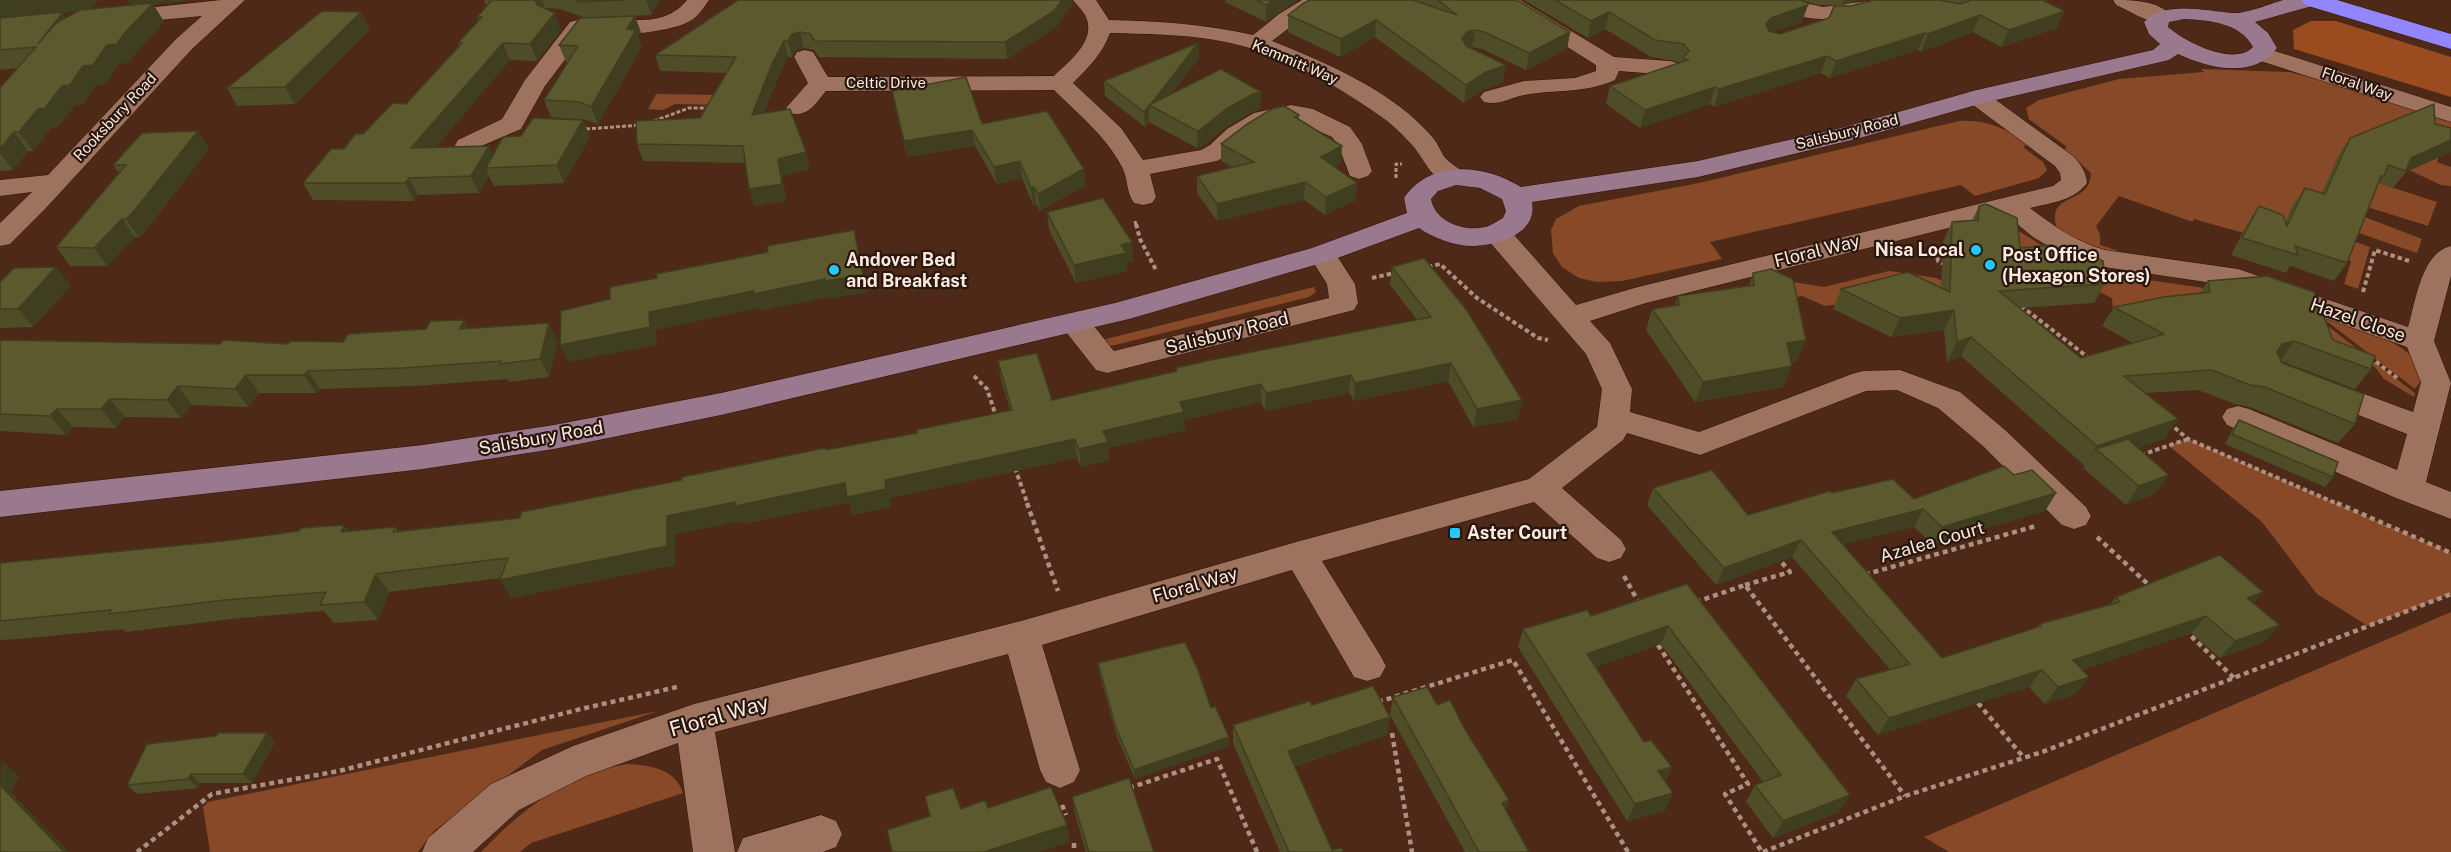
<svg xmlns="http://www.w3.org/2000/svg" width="2451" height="852" viewBox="0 0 2451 852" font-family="'Public Sans',sans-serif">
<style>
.green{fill:#884929}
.forest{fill:#9a4b20}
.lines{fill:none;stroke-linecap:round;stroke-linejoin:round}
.street-casing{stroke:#331000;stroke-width:1}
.secondary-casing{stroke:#331000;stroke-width:1}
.highway-casing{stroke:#331000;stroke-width:1}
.path-far2{stroke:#ac9082;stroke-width:3;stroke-dasharray:4 2;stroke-linecap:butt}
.path-far1{stroke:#ac9082;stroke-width:4;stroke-dasharray:4.5 3;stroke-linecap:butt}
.path{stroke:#ac9082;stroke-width:4.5;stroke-dasharray:5 4;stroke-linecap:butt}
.street{fill:#9d725e;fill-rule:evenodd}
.secondary{fill:#9a788d;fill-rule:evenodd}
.highway{fill:#9386fa;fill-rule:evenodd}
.wall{fill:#4e4d27;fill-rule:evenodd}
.shaded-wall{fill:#403e20}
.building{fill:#5b592d;stroke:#403e20;stroke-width:1.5}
.poi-dot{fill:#21c9fd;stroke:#28170f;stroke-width:2}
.labels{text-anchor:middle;stroke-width:4.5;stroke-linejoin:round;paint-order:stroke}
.far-street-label{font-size:15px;fill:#fde9df;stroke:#28170f}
.poi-label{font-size:18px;font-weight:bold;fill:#fde9df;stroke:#28170f;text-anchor:start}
.street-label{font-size:18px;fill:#fde9df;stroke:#28170f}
.near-street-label{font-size:21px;fill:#fde9df;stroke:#28170f}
</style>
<rect width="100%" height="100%" fill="#4e2917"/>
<!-- green -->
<path class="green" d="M2201,69L2289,72L2342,85L2451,122V150L2442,147L2437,162L2451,167V186L2441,185L2409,170L2375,182L2437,202L2428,226L2361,205L2357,214L2422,239L2417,253L2353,231L2293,205L2288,218L2370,247L2358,289L2344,284L2351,261C2299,244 2246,235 2194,219L2193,222L2119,196L2096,226L2100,235V245L2131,255L2109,256L2057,229C2045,190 2090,207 2091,173L2078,161L2061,152L2067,147L2029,119L2026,108L2039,100L2119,79L2204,72Z
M656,94L723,95L718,105L675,104L663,110L648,109Z
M1959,121C1987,119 2006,129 2029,144L2023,147L2043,162L2047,170L2039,178L1975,196L1961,185L1710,242L1722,259L1622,281L1597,282L1579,278L1562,267L1553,253L1551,230L1556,219L1579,206L1699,183Z
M1989,226L2017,230L2046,248L2089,268L2127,277L2218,290L2325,324L2415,393L2414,397L2384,379L2375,367L2350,357L2113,310L2112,298L2041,264Z
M1889,271L1936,278L1953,286L1973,285L1825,306L1802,296L1785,300L1717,293L1775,279L1824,287Z
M1314,287L1316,292L1309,297L1115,345L1109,346L1098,341Z
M2330,318C2354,327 2408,341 2419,367C2421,370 2420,377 2421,381L2415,389L2324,319Z
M2188,439L2451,553V594L2368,626L2317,594L2262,522L2168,445Z
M2451,612V852H1949L1924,837Z
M658,711L542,750L434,831L418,852H210L203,807L208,802Z
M626,764C649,765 675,768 683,793L531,843L520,852H481C507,825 546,790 581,777C596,771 611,767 626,764Z"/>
<!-- forest -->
<path class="forest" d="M2311,21H2336L2451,57V97L2294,49L2293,30Z"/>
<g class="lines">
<!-- street casing -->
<g class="street-casing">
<path id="street" d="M221,0H245L192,49L46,208L10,244L0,246V223L32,192L0,196V180L48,175L176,39L202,16L116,24L108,22L105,17L108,12Z
M687,0H709C704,7 698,17 690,21C672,32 605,40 588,29L545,86L521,129L467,152L458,150L455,145L458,140L502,119L525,80L570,22L578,20L587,24C605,7 656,38 687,0Z
M1073,0H1096L1109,20C1158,21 1205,24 1253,35L1279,14L1302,0H1331L1328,5L1302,18L1272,41C1329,64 1394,91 1434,139C1438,144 1440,150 1443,155C1449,164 1461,168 1467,177L1463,182C1434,190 1427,162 1413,146C1404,136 1393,125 1383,118C1334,83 1274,49 1215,40C1180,34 1145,34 1110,33C1103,53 1088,68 1073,83L1121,128L1143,160L1201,150L1210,145L1227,129L1254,113L1291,105L1313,109L1350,127L1362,144L1372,171L1368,176L1359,179L1350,176L1338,145L1332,137L1291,119L1271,124L1245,139L1228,155L1217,161L1150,174L1156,197L1152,203L1143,205L1134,203C1126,192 1128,178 1122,167C1106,136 1078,114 1054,90L826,91C815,104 808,118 789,113L786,108L808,83L794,57L797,52L805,50L813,52L828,77L1054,76C1069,61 1098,40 1085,15C1082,10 1077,5 1073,0Z
M1492,0H1520L1614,57L1670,61L1678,63L1682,68L1678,73L1670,75L1619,71L1615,80C1583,94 1557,89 1524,95C1510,98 1498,106 1484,102L1480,97L1484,92L1524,81L1575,78L1596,71V65L1518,16L1495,5Z
M1765,0H1793L1823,7L1875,0L1881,1L1884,6L1881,11C1848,19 1818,24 1785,12C1778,10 1770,7 1765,0Z
M2113,0C2132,0 2160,0 2172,17L2169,22C2151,26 2132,12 2116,5Z
M2262,47L2451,107V122L2254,59L2251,54L2254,49Z
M1977,90L1985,92L2073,156C2081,165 2086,171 2087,183C2074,201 2050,203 2030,208C2054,226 2076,242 2105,250L2238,269L2408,327C2416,301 2421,253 2451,246V276L2434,341L2451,383L2426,482L2451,492V519L2396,498L2227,425L2222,417L2227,409L2238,406L2249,409L2397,470L2407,434L2310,396L2306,389L2310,382L2321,378L2413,412L2421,382L2407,347L2233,286L2104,267L2065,256L2033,237L2005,214L1646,303L1590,321L1610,343L1632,389L1630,412L1699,432L1852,374L1863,371L1900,370L1960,392L2005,430L2086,507L2091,516L2086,525L2074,529L2062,525L1983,446L1938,408L1897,390L1866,391L1700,455L1627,433L1623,440L1562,488L1621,540L1626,549L1621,558L1609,562L1597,558L1534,502L1322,561L1380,655L1386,666L1380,677L1367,681L1354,677L1292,570L1042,645L1080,770L1074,782L1060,788L1046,782L1040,770L1008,654L715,732L735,852H693L678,743L586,776L519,810L473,852H422L428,838L491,784L573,746L694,704L1021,621L1300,541L1529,479L1597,427L1602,389L1586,354L1488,240L1484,234L1488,228L1498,226L1508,228L1576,305L1638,287L2053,186L2061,180L2060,173L2055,166L1969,102L1965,97L1969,92Z
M1322,246L1332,248L1355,284L1358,303L1354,310L1107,373L1096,370L1059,323L1064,316C1088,310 1099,334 1114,351L1329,298L1327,284L1308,254L1312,248Z
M821,815L836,821L842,834L836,847L823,852H737L743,838Z"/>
</g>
<!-- secondary casing -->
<g class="secondary-casing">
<path id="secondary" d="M2283,0H2319L2316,5L2255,22L2268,33L2277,48C2254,80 2208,68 2178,54L2169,60L1983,103L1856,139L1698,177L1532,202C1538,234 1498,245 1472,246C1455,246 1433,238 1419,228L1332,260L1129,319L721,415L554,449L423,469L0,517V491L423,445L554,425L721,393L1115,303L1312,248L1407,213L1404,198C1430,159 1485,164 1521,187L1698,161L1841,128L1977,90L2153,50L2160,44L2149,34L2144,22C2164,0 2206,11 2233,13C2245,14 2270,4 2283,0ZM2184,19C2208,20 2241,23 2253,47C2234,67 2185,42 2168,27L2169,22ZM1456,185L1480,188L1502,199L1506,211L1503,218C1497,221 1491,226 1485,227C1464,232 1435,222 1431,199L1438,191Z"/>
</g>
<!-- highway casing -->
<g class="highway-casing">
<path id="highway" d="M2302,0H2337L2451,34V49L2305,5Z"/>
</g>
<!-- path-far2 -->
<path class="path-far2" d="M654,121L689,108H710
M586,129L641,125
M1396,178V164H1402
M1135,221L1136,225"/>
<!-- path-far1 -->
<path class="path-far1" d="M1136,224L1140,239L1157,272
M1936,250L1938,261L1946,265
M1428,267L1440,264L1477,298L1538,338L1548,340
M1372,278L1394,273
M2363,292L2375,250L2409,261
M2021,306L2089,358
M2370,357L2397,378
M974,376L987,389L996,416
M2169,423L2188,439L2340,505
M2141,455L2188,439
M1015,468L1028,505"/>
<!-- path -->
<path class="path" d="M1027,503L1058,591
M2337,503L2451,553
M2097,537L2151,587
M1624,576L1639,603
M1868,576L1867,574L2036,526
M1745,585L1790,572L1778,558
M1696,602L1745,585L1905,796
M2185,630L2234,678
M1658,645L1748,784L1725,794L1762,852
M1378,702L1513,660L1628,852
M1978,703L2024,758
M1392,733L1412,852
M1129,788L1217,759L1257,852
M1062,805L1066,815
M1074,843V852
M137,852L212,794L339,771L581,709L677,687
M1763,852L1905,796L2042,752L2451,594"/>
<!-- street -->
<use href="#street" class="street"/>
<!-- secondary -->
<use href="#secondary" class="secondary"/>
<!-- highway -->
<use href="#highway" class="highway"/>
</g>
<!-- wall -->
<path class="wall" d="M0,0H97L90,9L132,5L128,0L183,1L153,4L164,22L135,54L129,62L119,64L106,84L96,85L83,104L75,105L58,127L51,128L33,151H28L13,170L0,171V88L17,68L0,70ZM78,11L66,18L63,13Z
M484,0H660L651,15L635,16L641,33L638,36L642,47L598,124L586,120L551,117L544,100L568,62H566L559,45L586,18L560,9L545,8L561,30L537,61L510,60L435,148L489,146L493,155L521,136L583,120L590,137L564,183L494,186L489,176L479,193L418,195L414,201L313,200L303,183L363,134L406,104L459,47L458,43L479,21L477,17L486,6Z
M738,0L1073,3L1056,27L1007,59L819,57L814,50L804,48L796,50L792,57H788L777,80L764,113L810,169L782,176L786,201L754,206L746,163L643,161L637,144L700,118L726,73L660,71L655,55Z
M1225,0H1298L1266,22L1225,2Z
M1415,0H1517L1570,32L1567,49L1526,70L1482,49L1472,47H1470L1503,82L1483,90L1464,103L1375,37L1340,57L1288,32V15L1416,1Z
M1524,0H1800L1802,22L1773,32L1780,34L1829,18L1851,6L1874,0H2042L2057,28L2001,47L1973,32L1921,52L1918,50L1830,78L1821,73L1714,107L1710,104L1640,128L1606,104L1610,86L1681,63L1680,62L1651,57L1605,29L1588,38Z
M1802,0H1861L1843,5H1817Z
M370,29L295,104L237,106L227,88Z
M1198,43L1199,58L1171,94L1261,92L1260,109L1253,111L1226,127L1200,148H1197L1149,122L1145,127L1105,96L1104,81Z
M892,91L982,124L1086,185L1040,211L1036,204L1033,205L1022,178L997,184L975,146L907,157Z
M1299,115V120L1341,163L1334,167L1356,200L1325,215L1304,200L1217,221L1197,193V176L1232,167L1221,161V144Z
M198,131L209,149L147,229L139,237H135L107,266H70L56,247L119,173L113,165Z
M2350,138L2451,152L2406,172L2393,188L2378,183L2376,186L2347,263L2334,281L2290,266L2286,273L2231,255L2247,224L2259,206L2285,222L2293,205L2305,188L2322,193L2338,156Z
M1979,206L2020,248L2105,284L2094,303L2020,308L2081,358L2133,343L2102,326L2114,307L2200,293L2208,281L2333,340L2371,369L2355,389L2281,361L2355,424L2338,443L2250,407L2235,404L2198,390L2146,393L2178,419L2164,439L2138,448L2155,494L2126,505L2083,468L2085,466L1961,356L1947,362L1944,330L1891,337L1833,309L1841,289L1941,288L1943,242L1952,222L1972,221Z
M1047,212L1132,242L1133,261L1126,262L1127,271L1076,283L1049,230Z
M56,267L71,286L33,327L0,328V282Z
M1392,267L1522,400L1518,419L1473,427L1448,381L1354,401L1349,393L1265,411L1261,402L1184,420L1185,430L1108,448L1109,460L1081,467L1077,458L890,498L891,507L852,515L849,502L743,524L741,521L675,534V565L511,598L501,578L389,592L378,620L334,623L324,611L240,618L126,632L123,629L19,639L0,640V563L395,527L399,532L520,518L682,480L826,450L917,433L1010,410L1001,379L998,361L1052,400L1176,371V368L1417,320L1390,285Z
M1753,273L1806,340L1797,361L1791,362L1784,387L1695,402L1646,330L1652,309L1675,305L1678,296L1749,286Z
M464,320L468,328L558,341L549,377L509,382L508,379L414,386L320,389L316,393H259L248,407L192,405L181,418L125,417L116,428L73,427L66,435L0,431V340L220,344L343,342L426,329Z
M2239,420L2333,477L2325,487L2225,444L2232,430Z
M2014,475L2056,493L2045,511L1932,544L1914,527L1843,544L1942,658L2037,628L2039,624L2110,604L2116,597L2254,603L2280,625L2264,642L2220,658L2191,633L2082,670L2076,694L2045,704L2029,687L1878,735L1846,696L1856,679L1890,669L1792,557L1716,585L1647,505L1653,488L1748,515L1832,493L1914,499Z
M1687,584L1850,795L1839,812L1773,838L1746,802L1755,785L1763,782L1661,644L1595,667L1644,742L1672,767L1665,782V811L1627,821L1518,647L1523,629L1591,616Z
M1098,663L1211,708L1229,746L1135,779L1117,737L1099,672Z
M1393,697L1437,705L1464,728L1509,800L1506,810L1529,852H1465L1390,715Z
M1390,717L1387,735L1295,766L1332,850L1343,852H1280L1233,743V725Z
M275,742L252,783H200L198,788L137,794L127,785Z
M1072,797L1154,852H1086L1075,814Z"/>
<!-- shaded-wall -->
<path class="shaded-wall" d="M0,0H97L89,10L63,13L75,30L38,44L0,19Z
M128,0H184L183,1L153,4L164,22L135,54L129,62L119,64L106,84L96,85L83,104L75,105L58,127L51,128L33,151L19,132L38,109L83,66L107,45L123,35L132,6Z
M535,0H542L545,8L540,14Z
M646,0H660L651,15Z
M1062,0H1072L1073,3L1056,27L1007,59L1005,42Z
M1274,0H1298L1266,22V5Z
M1844,0H1861L1843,5Z
M1808,5L1802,22L1765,35L1766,24L1771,18Z
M2065,11L2057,28L2001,47L2009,30Z
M361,12L370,29L295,104L285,87Z
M1609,12L1605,29L1588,38L1591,21Z
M555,13L561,30L537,61L530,44Z
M1980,15L1973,32L1921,52L1928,34Z
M635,16L641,33L638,36L642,47L598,124L591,107L627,29Z
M1376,20L1375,37L1340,57L1341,39Z
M1475,30L1472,47L1464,49L1462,38L1467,32Z
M800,32L804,48L796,50L792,57L788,41L792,34Z
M1570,32L1567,49L1526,70L1529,53Z
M1925,33L1918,50L1830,78L1836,61Z
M784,41L788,57L777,80L757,132L752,115L772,64Z
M503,43L510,60L420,166L411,148Z
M1198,43L1199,58L1158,110L1150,105Z
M1827,56L1821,73L1714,107L1719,89Z
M1506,65L1503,82L1483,90L1464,103L1466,85L1486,72Z
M1715,87L1710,104L1640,128L1645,110Z
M1261,92L1260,109L1253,111L1226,127L1200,148H1197V131L1226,109L1253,94Z
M1149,106V122L1145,127L1144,112Z
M583,120L590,137L564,183L557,165Z
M972,130L975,146L907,157L904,141Z
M198,131L209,149L147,229L139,237L126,219Z
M14,132L28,151L13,170L0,153V149Z
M2451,140V152L2406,172L2411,158Z
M489,146L497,164L486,168L489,176L479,193L471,176Z
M1342,146L1341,163L1320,175L1321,157Z
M806,152L810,169L782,176L786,201L754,206L749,189L778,159Z
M1020,161L1022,178L997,184L994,167Z
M1084,169L1086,185L1040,211L1038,194Z
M409,178L418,195L414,201L405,183Z
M1305,182L1304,200L1217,221V204Z
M1357,183L1356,200L1325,215L1326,197Z
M1034,187L1036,204L1033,205L1031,188Z
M122,219L135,237L107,266L94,248Z
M854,230L867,292L830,299V297L760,311L759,308L656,330L657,345L568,362L560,345L649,312Z
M1132,242L1133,261L1126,262L1127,271L1076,283L1074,265L1121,245Z
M56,267L71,286L33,327L18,309Z
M1954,310L1944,330L1891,337L1900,318Z
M464,320L474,338L460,329Z
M549,323L558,341L549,377L540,359Z
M1971,337L1961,356L1947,362L1957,342Z
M1806,340L1797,361L1779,364L1787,343Z
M2294,341L2280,361L2267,364L2282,344Z
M1451,363L1448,381L1354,401L1355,383Z
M1792,366L1784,387L1695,402L1703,382Z
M308,371L320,389L316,393L304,375Z
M246,375L259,393L248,407L235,389Z
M1351,375L1349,393L1265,411L1266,393Z
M1261,384V402L1184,420L1185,430L1108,448L1109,460L1081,467L1079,449L1103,431L1180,402Z
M178,386L192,405L181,418L167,400Z
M110,399L125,417L116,428L101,409Z
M1522,400L1518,419L1473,427L1477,409Z
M57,409L73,427L66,435L50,416Z
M2178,419L2164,439L2106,459L2096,449L2084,466L2097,446Z
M1075,439L1077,458L890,498L891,507L852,515L849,502L743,524L741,521L675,534V565L511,598L500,580L667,516L735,502L845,483L885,480Z
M2169,475L2155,494L2126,505L2139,486Z
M2056,493L2045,511L1932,544L1942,527Z
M1923,509L1914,527L1824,549L1832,532Z
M344,525L357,543L341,532Z
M1801,540L1792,557L1716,585L1724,568Z
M376,574L389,592L378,620L364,602Z
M2263,592L2248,610L2247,598Z
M2206,616L2191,633L2060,677L2073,660Z
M2280,625L2264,642L2220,658L2235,641Z
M1668,626L1661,644L1581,672L1587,654Z
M2042,670L2029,687L1878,735L1889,718Z
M2089,677L2076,694L2045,704L2058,687Z
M1390,717L1387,735L1287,768L1288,751Z
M267,733L275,742L252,783L243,774Z
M1229,737V746L1135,779L1134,770Z
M1,760L19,776L11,792L69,852H64L0,785Z
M1672,767L1664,784L1658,771Z
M191,774L200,783L198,788L188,779Z
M1673,793L1665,811L1627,821L1635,804Z
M1850,795L1839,812L1773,838L1783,821Z
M1509,800L1504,817L1502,803Z
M1067,825L1070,842L1039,852H984Z"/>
<!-- building -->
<path class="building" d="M492,0H535L537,5L555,13L530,44L503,43L411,148L489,146L471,176L409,178L405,183H303L331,149H344L355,134H363L393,103L406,104L462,43H458L482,17H477Z
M575,0H624L581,2Z
M738,0H1062L1054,11L1005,42L815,41L810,34L800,32L792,34L788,41H784L772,64L752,115L790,109L806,152L778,159L782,184L749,189L743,146L637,144L636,121L700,118L736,57L655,55Z
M1256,0H1274L1266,5Z
M1310,0H1413L1457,15L1438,0H1517L1570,32L1529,53L1484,32L1475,30L1467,32L1462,38L1466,46L1506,65L1486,72L1466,85L1376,20L1341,39L1288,15L1304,3Z
M1555,0H1800L1808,3V5L1771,18L1766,24L1769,31L1780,34L1829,18L1834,6H1851L1874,0H1938L1960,4L1969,1L1970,0H2042L2065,11L2009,30L1980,15L1928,34L1925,33L1836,61L1827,56L1719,89L1715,87L1645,110L1610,86L1688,60L1683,58L1689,51L1684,44L1655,40L1609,12L1591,21Z
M153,3L123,35L117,44L107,45L93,65L83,66L70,85L62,86L45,108L38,109L19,132H14L0,149V88L36,47L0,50V18L63,12L38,44L56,23L80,10Z
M322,11L361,12L285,87L227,88Z
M635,16L627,29L636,30L591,107L580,102L544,100L578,46L559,45L580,18Z
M1198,43L1151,104L1149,105H1150L1144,112L1104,81Z
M1221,69L1261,92L1253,94L1226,109L1200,130L1197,131L1149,105Z
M966,77L982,124L1047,111L1084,169L1038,194L1034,187L1031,188L1020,161L994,167L972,130L904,141L892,91Z
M2434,104L2435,124L2451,128V140L2411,158L2406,171L2388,165L2384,176H2381L2347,263L2295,246L2298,255L2242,238L2259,206L2283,215L2287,226L2305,188L2325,194L2350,138Z
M1284,106L1299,115L1295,117L1342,146L1321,157L1357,183L1326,197L1305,182L1217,204L1197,176L1254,162L1221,144L1247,124L1272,109Z
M533,118L583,120L557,165L486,168L503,137L521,136Z
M198,131L134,211L126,219H122L94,248L56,247L126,165H113L142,133Z
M1103,198L1132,242L1121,245L1126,253L1074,265L1047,212Z
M1986,204L2017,218L2020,248L2052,245L2068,253L2083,251L2103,261L2105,284L1999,291L2081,358L2164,334L2114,307L2164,297L2210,292L2208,281L2267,276L2314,292L2333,340L2375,356L2371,369L2294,341L2282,344L2277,352L2282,363L2364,394L2355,424L2265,387L2250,385L2212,370L2124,376L2178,419L2097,446L1971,337L1957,342L1954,310L1900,318L1841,289L1908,272L1950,292L1952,222L1978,220L1979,206Z
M854,230L863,275L825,281V279L754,294V291L649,312L650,327L560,345L561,311L610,299V287L657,278L656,274L768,252L767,246Z
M1424,258L1466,309L1522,400L1477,409L1451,363L1355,383L1351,375L1266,393L1261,384L1180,402L1184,412L1103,431L1108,442L1079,449L1075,439L885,480L886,489L847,497L845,483L735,506V502L667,516V546L500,580L508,558L376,574L364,602L320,605L326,592L225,600L109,614L111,610L0,621V563L224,541L299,531L301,528L344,525L341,532L395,527L393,532L520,518L521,512L682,480V477L825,448L826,450L917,433L916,430L1012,410L998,361L1037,353L1052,400L1177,371L1176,368L1206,361L1431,317L1392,267Z
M56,267L18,309H0V282L14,268Z
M1771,269L1793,279L1806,340L1787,343L1792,366L1703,382L1652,309L1679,305L1678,296L1754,285L1753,273Z
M464,320L460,329L549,323L540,359L500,364L501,361L403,368L308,371L304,375H246L235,389L178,386L167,400L110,399L101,409H57L50,416L0,414V340L220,344L224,340L288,344L290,341L343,342L348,334L426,329L430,321Z
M2239,420L2338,462L2333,477L2232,434Z
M2128,439L2169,475L2139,486L2096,449Z
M2004,466L2014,475L2032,470L2056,493L1942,527L1923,509L1832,532L1942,658L2041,626L2039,624L2120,602L2116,597L2220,555L2263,592L2247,598L2280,625L2235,641L2206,616L2073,660L2089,677L2058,687L2042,670L1889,718L1856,679L1910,664L1801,540L1724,568L1653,488L1712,470L1748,515L1830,491L1832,493L1893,479L1914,499Z
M1687,584L1850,795L1783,821L1755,785L1781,775L1668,626L1587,654L1644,742L1651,740L1672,767L1658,771L1673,793L1635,804L1523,629L1587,610L1591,616Z
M1185,642L1198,670L1211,708L1215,706L1229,737L1134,770L1116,728L1098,663Z
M1373,686L1390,717L1288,751L1332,850L1342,848L1343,852H1289L1233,725L1310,701L1312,705Z
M1427,687L1437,705L1450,700L1464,728L1509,800L1502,803L1529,852H1479L1393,697Z
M218,733H267L243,774H191L188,779L127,785L147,744L216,736Z
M1129,778L1154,852H1089L1072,797Z
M0,785L64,852H0Z
M1051,787L1067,825L984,852H892L887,830L930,816L925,796L953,788L961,809L985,800L988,808Z"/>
<!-- markers -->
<g class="poi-dot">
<circle cx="1976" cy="250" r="6"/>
<circle cx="1990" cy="265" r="6"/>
<circle cx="834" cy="270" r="6"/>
<rect x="1449" y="527" width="12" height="12" rx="3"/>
</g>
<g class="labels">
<!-- far-street labels -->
<g class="far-street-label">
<text transform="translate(1295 62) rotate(23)" y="5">Kemmitt Way</text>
<text x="886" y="88">Celtic Drive</text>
<text transform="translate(2357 84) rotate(19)" y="5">Floral Way</text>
<text transform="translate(115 117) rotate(-47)" y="5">Rooksbury Road</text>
<text transform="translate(1847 132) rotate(-14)" y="5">Salisbury Road</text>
</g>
<!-- poi labels -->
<g class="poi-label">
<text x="1964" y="256" text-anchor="end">Nisa Local</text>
<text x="2002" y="261">Post Office<tspan x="2002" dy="21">(Hexagon Stores)</tspan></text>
<text x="846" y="266">Andover Bed<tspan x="846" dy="21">and Breakfast</tspan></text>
<text x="1467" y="539">Aster Court</text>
</g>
<!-- street labels -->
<g class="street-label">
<text transform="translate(1817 251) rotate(-14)" y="6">Floral Way</text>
<text transform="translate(2358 320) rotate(19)" y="6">Hazel Close</text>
<text transform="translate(1227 333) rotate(-14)" y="6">Salisbury Road</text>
<text transform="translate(541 438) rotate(-10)" y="6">Salisbury Road</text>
<text transform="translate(1932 542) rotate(-16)" y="6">Azalea Court</text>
<text transform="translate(1195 585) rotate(-16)" y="6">Floral Way</text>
</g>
<!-- near-street labels -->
<g class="near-street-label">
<text transform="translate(719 716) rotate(-16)" y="7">Floral Way</text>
</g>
</g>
</svg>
